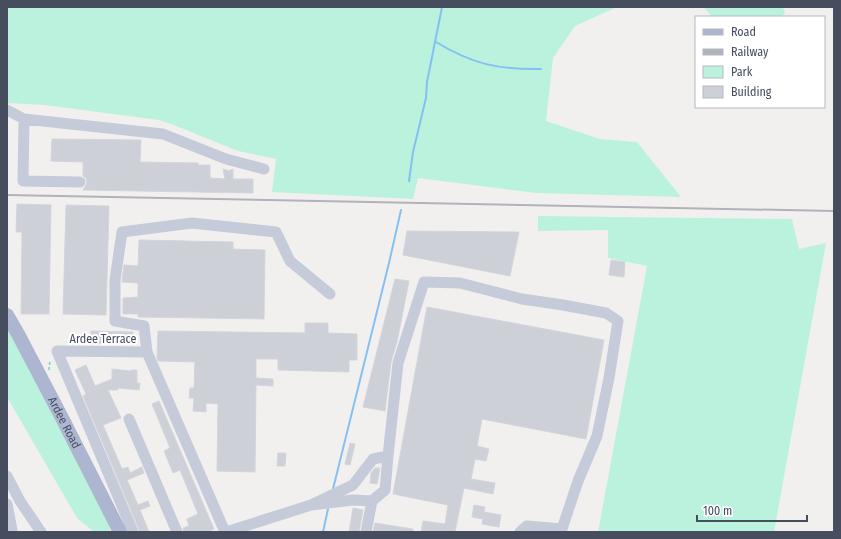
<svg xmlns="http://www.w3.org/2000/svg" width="841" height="539" viewBox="0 0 841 539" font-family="'Fira Sans Condensed',sans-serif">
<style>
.green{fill:#bbf2de}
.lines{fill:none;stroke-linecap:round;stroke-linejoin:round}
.stream{stroke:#85c0f2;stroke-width:2}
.building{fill:#ced0d8;stroke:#d3d4dc}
.path{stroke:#71d3bb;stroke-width:1.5;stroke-dasharray:3 2;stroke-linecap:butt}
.minor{stroke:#c5cbd8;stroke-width:11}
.major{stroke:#adb6d0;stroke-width:14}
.rail{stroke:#b1b2ba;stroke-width:2}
.labels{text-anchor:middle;stroke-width:4;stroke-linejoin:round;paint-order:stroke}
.street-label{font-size:12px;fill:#464d5f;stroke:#fff}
</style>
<rect width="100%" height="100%" fill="#f2f0ef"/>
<!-- green -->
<path class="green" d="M7,7H617L575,26L553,58L546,121L600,139L637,142L681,197L536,193L418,178L413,199L272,192L276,159L238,151L171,124L159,120L44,105L7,103Z
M704,7H783L785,14L778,17H712Z
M538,216L792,219L799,249L826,243L774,532H598L647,266L608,258V230L538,231Z
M7,325L109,525L110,532H94L77,518L7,397Z"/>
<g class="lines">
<!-- stream -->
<path class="stream" d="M436,42C472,64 499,70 541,69
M409,181L413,152L426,98L427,82L442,7
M333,489L389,263L401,210
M323,532L328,509"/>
</g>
<!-- building -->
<path class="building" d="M52,139L141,140L140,162L198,163V165H210V178L225,179L223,169L229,171L233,169V179H253V193L83,190L87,183L86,178L83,176V162L51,161Z
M17,204L51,205L49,314H21L22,232H16Z
M66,205L109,206L106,315L63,314Z
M407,231L519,232L510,276L403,255Z
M139,240L233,242V249L265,250L264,319L138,317V314H123V298L138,297V283L122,282V281L124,265L138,266Z
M611,260L625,262L624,277L609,275Z
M395,279L409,281L397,342L391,362L385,411L363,407Z
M427,307L604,340L586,439L482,419L477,446L489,449L486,461L475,459L471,479L495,483L493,494L464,488L455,532H421L423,521L445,524L448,505L393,494Z
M305,323H328V333L357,334V360H349V372L278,370V359H256V378L273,379V386L256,385L255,472L217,471L218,404L206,403V412L193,411L194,398H189L190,388H194L195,362L158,361L157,358L158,331L305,333Z
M91,331L133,332V344L91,343Z
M86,365L95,386L112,379V369L131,371V370H137V383H140L139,390L118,388V390H108L121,418L103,425L122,469L128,467L130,473L142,467L144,473L127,480L138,505L148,501L150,506L140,510L149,532H140L83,396L86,394L75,370Z
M159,401L214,529L207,532H184L183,528L189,526L187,519L198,514L180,470L173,473L164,451L170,448L152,404Z
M350,443L355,444L350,465L345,464Z
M278,453H286L285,466H277Z
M375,468H380L377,484L370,483L371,473Z
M474,505L485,507L484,512L501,515L499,527L482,524L483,519L472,517Z
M353,508L363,510L359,532H349Z
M375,523L413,529V532H373Z"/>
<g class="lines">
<!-- path -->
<path class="path" d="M49,370L50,360"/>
<!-- minor -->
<path class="minor" d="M7,110L24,119L163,134L226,159L264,169
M24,119L23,181L80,182
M147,352L144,326L115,321V280L122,232L192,223L276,232L290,261L330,294
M129,419L177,532
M388,456L398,363L424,282L460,283L522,299L563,305L606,313L618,321L609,378L597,436L578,481L562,529L527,526L520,532
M7,476L20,501L41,532
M7,504L12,530
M133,532L57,351L147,352L225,532
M226,532L311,505L353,485L373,459L388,456L385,490L372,501L353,500L311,505
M366,532L372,501"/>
<!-- major -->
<path class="major" id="s1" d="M7,315L18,334L62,418L120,532"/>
<!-- rail -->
<path class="rail" d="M7,195L834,211"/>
</g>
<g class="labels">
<!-- street labels -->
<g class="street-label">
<text x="103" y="343">Ardee Terrace</text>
<text dy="4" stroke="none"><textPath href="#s1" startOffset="122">Ardee Road</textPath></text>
</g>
</g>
<!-- border -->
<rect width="841" height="539" fill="none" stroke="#464d5f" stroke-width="16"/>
<!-- legend -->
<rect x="695" y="16" width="130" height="92" fill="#ffffff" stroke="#b5b8bf"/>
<rect x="703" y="29" width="20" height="6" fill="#adb6d0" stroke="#b5b8bf"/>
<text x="731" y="36" font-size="12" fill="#464d5f">Road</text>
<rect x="703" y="49" width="20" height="6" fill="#b1b2ba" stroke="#b5b8bf"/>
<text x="731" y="56" font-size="12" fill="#464d5f">Railway</text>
<rect x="703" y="66" width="20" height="12" fill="#bbf2de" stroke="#b5b8bf"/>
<text x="731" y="76" font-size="12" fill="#464d5f">Park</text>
<rect x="703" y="86" width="20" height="12" fill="#ced0d8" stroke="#b5b8bf"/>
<text x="731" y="96" font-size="12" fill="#464d5f">Building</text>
<!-- scale -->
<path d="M697 515v6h110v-6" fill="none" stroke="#464d5f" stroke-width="2"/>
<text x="703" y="515" font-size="12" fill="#464d5f" stroke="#ffffff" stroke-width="3" paint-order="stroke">100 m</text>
</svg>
